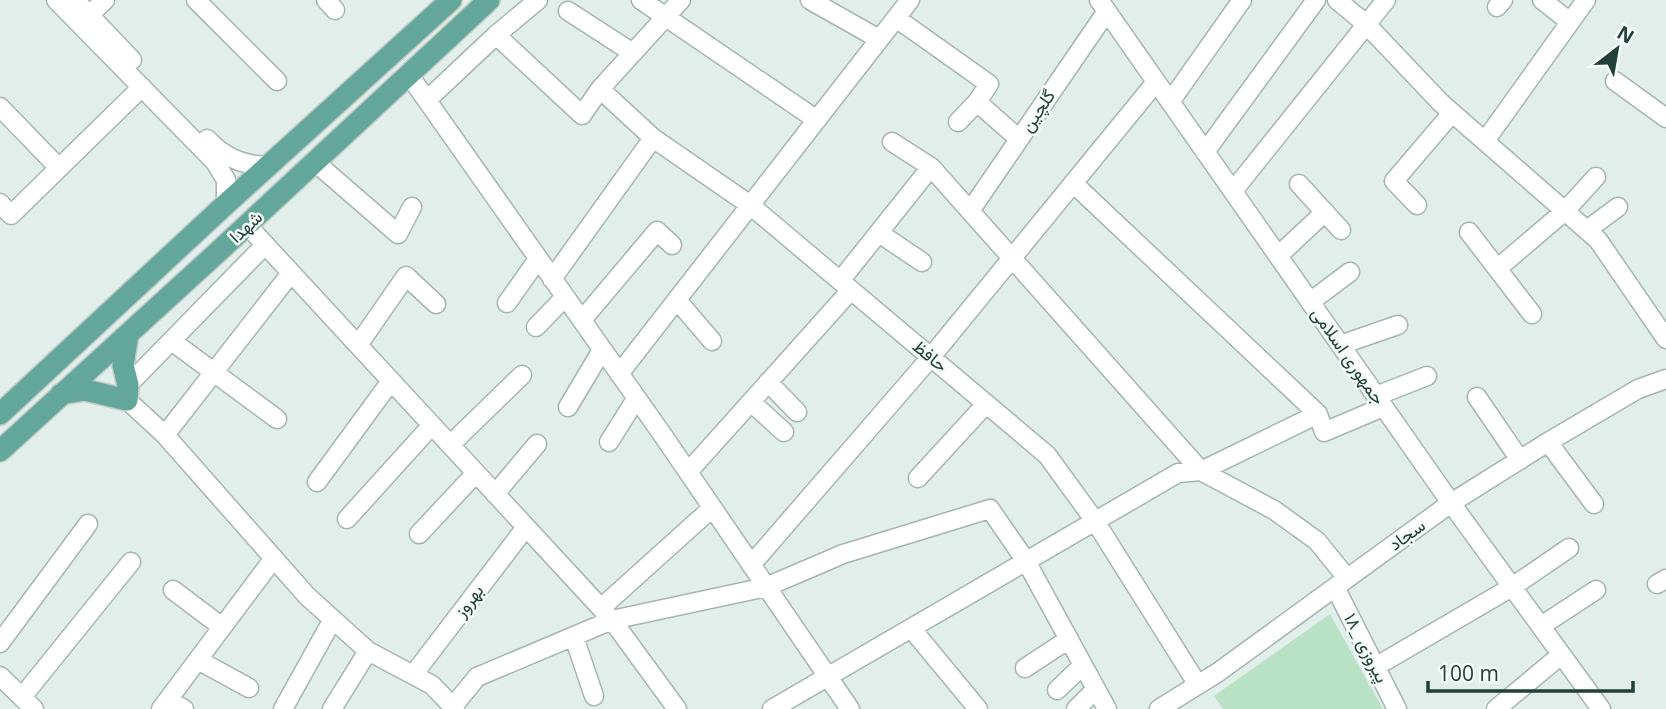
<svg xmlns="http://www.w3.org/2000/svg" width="1666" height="709" viewBox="0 0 1666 709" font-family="'Open Sans',Vazirmatn,sans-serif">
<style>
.green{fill:#b9e1c5}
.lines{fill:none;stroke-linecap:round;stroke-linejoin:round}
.minor-casing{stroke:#a4b6b1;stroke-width:21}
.major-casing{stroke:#c1cac8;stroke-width:24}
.minor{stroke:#fff;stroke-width:18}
.major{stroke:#62a799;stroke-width:21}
.labels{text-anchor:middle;stroke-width:5;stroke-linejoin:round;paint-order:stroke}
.street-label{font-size:18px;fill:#204039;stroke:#f3faf7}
</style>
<rect width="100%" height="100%" fill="#e2eee9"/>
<!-- green -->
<path class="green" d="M1330,614L1383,709H1223L1214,696Z"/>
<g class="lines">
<!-- minor casing -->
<g class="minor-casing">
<path id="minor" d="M56,0L215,162L226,180V204
M75,0L132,60
M196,0L277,81
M326,0L335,10
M641,0L817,120
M810,0L879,39
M1099,0L1451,503L1601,709
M1337,0L1366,24L1441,103L1598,240L1666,339
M1542,0L1570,22
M1497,7L1503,0
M568,11L633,53
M896,18L989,84L977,102L1019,139
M82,22L105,0
M496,35L582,115L600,89L681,0
M409,75L662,434L850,709
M1615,81L1666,118
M600,89L653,138L750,205L1047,455L1095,521L1198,685
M427,100L496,35L538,0
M1170,102L1242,0
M0,107L59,168
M958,122L977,102
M207,139C225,158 242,165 268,166
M1485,141L1586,0
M892,142L931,167L1201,471L1318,414L1073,183
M1205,152L1316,0
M315,162L398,234L412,207
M1299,184L1341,230
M1233,191L1386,0
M0,203L11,215L142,87
M1417,205L1394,181L1452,113
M970,211L1107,11
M247,225L612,620L677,709
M1587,230L1618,207
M1469,232L1532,314
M879,233L922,262
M1278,256L1325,212
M1498,268L1565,211L1596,177
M552,279L653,138
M840,281L931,167
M677,300L712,341
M1310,302L1350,272
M507,303L538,259
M582,320L657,231L672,245
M536,327L565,297
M173,342L277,419
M358,345L406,276L436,304
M1340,345L1398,325
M619,374L910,0
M768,382L797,412
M128,385L265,245
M1376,396L1427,376
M1477,397L1520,460
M127,400L165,435L307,596L368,651L432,685L455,709
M751,402L784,432
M568,407L602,350
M1318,414L1324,432L1383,407
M165,435L291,273
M609,442L636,399
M1548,442L1594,504
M450,445L522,375
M688,472L851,290
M918,478L986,404
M317,482L391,381
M495,494L537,444
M347,519L432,425
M419,534L476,473
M751,565L931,357L1156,82
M1657,584L1666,579
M1335,587L1397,709
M173,590L222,627
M601,608L712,508
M1541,626L1596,590
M911,628L978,709
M574,637L594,696
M0,643L88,524
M198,660L249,688
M1375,667L1512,587L1569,548
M1025,668L1069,639
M413,675L526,527
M0,676L34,709
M1057,690L1083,665
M22,697L131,562
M168,700L184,709
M161,709L274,558
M283,709L333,619
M332,709L368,651
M451,709L477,677L612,620L766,587L843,554L990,509L1026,561L1107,709
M772,709L1178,473L1201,471L1274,510L1317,541L1347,578
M1076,709L1096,689
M1159,709L1217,673L1451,503L1548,442L1638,389L1666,379
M1496,709L1561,655"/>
</g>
<!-- major casing -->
<g class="major-casing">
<path id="major" d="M61,394L85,390L127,400L128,385L123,365L128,334
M0,414L226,204L451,0
M0,451L219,251L489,0"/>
</g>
<!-- minor -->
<use href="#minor" class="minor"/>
<!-- major -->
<use href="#major" class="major"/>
</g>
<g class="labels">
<!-- street labels -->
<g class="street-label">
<text transform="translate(1038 111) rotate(-56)" y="6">گلچین</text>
<text transform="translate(246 227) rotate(-43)" y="6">شهدا</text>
<text transform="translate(930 356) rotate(40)" y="6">حافظ</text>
<text transform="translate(1348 356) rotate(55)" y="6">جمهوری اسلامی</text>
<text transform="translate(1407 535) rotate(-36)" y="6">سجاد</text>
<text transform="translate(469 601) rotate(-53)" y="6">بهروز</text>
<text transform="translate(1366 648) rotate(63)" y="6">پیروزی _۱۸</text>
</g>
</g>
<!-- north arrow -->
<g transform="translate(1617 49) rotate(31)" stroke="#f3faf7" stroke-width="5" paint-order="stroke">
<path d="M0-5L12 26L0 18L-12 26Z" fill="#204039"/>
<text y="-10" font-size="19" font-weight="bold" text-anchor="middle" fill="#204039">N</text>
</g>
<!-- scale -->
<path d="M1428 681v10h205v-10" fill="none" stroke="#204039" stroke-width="3.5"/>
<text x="1438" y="681" font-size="21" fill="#204039" stroke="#f3faf7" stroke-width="5" paint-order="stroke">100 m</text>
</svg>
